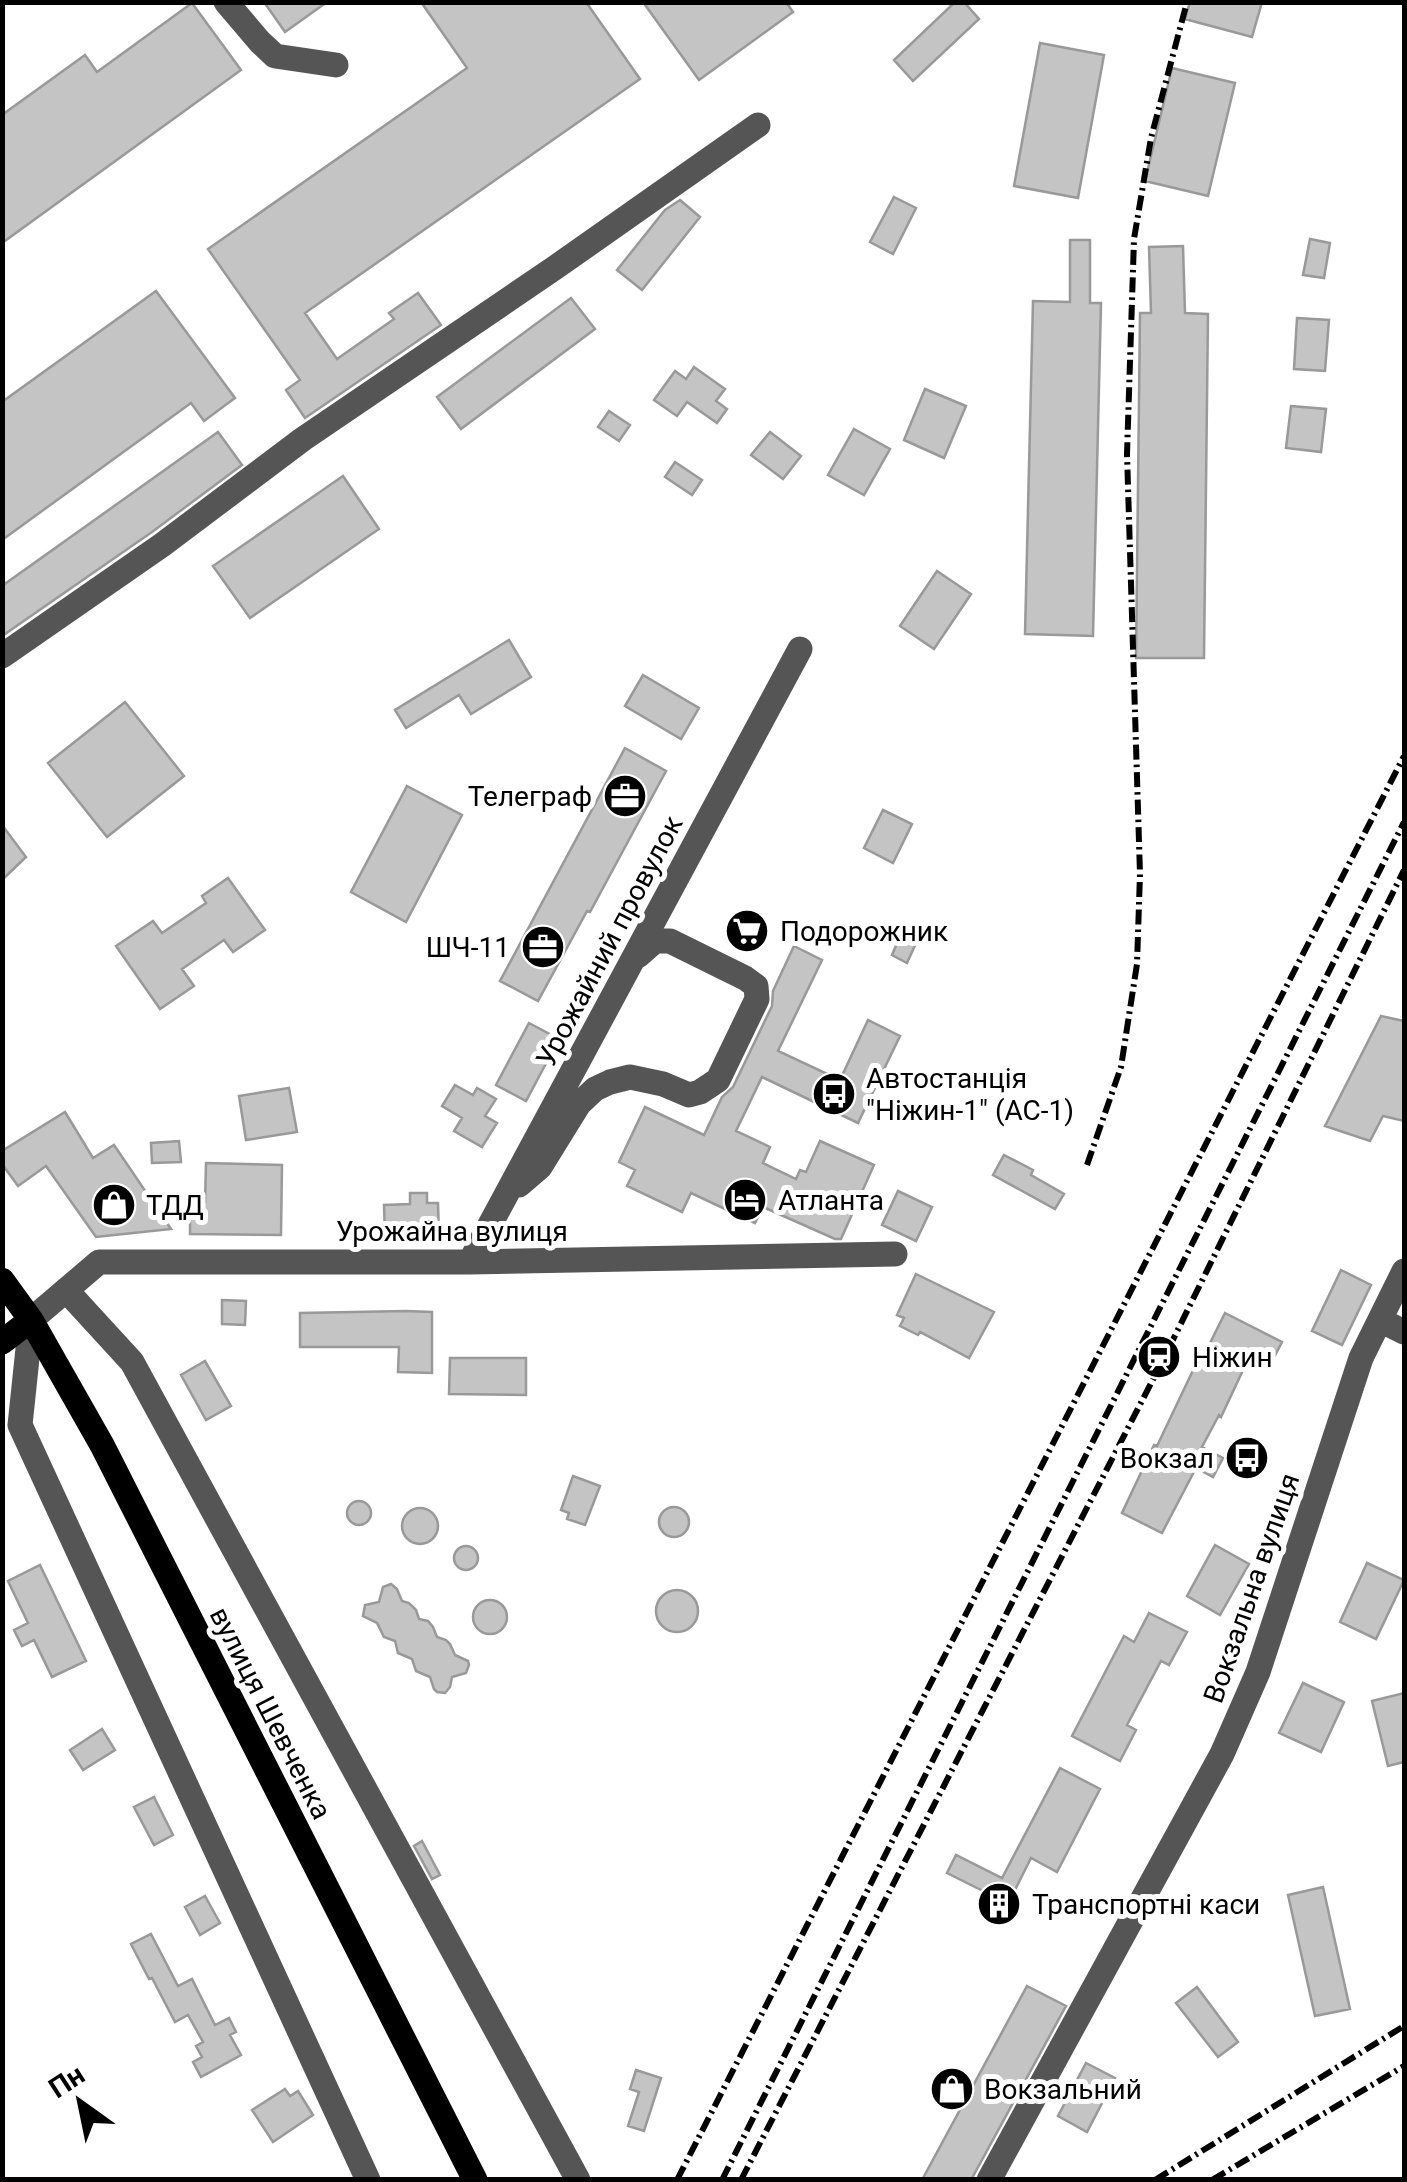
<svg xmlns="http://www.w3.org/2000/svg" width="1407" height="2182" viewBox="0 0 1407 2182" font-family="Roboto,sans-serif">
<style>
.building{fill:#c4c4c4;stroke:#999;stroke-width:2.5}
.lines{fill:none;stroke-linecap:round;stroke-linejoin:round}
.minor{stroke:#555;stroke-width:25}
.major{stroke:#000;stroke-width:25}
.rail{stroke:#000;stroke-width:6;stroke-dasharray:15 5 2.5 5;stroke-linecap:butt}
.labels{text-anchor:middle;stroke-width:10;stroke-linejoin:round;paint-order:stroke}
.poi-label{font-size:28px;fill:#000;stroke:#fff;text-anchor:start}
.street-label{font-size:28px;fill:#000;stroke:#fff}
</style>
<rect width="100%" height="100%" fill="#fff"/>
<!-- building -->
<path class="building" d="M264,2H327L285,32Z
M421,2H586L640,79L305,313L337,359L394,319L389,313L418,293L441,325L305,418L286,390L300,380L208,249L467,68Z
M643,2H786L793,12L699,80Z
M955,2H964L979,19L913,81L894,60Z
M1190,2H1262L1252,37L1185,19Z
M192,3L241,70L2,243V115L85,55L97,72Z
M1040,43L1104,55L1078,198L1014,186Z
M1172,68L1235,83L1208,196L1145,181Z
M894,197L916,208L893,254L870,242Z
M680,200L700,217L642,290L617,270L665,210Z
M1310,239L1330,243L1324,278L1303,275Z
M1070,240H1090V303H1101L1093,636L1025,634L1033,301L1070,302Z
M1183,246L1185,313L1208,314L1204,658H1136L1140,313H1151L1149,247Z
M156,291L235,398L204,421L191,403L2,540V402Z
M571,298L595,329L461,429L437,397Z
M1297,318L1329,320L1325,371L1294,369Z
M694,367L725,389L716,401L727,409L717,423L687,402L677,416L654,400L675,371L686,379Z
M925,389L966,406L944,458L904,440Z
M1291,406L1326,409L1321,452L1286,448Z
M609,411L630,425L619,441L598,427Z
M854,429L890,449L864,495L828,475Z
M218,432L242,465L152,532L2,636V586Z
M770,432L801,456L783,479L751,455Z
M675,462L702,480L692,495L665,477Z
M343,476L379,529L250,618L213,566Z
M937,571L971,594L934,649L900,626Z
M509,640L531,677L471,714L459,695L406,728L395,710Z
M643,675L699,708L681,739L625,706Z
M125,702L184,776L107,837L48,763Z
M625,748L666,771L590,912L587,911L538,1001L500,981Z
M407,786L462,815L406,922L351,892Z
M883,810L912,824L893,863L864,848Z
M2,825L26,857L2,880Z
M228,878L265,930L233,952L224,940L182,969L194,986L160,1009L116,946L153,921L162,933L206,903L202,896Z
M901,934L917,941L907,963L892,955Z
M794,946L822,960L778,1051L840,1080L868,1020L900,1036L858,1123L762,1077L736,1131L770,1147L763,1163L796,1179L800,1170L806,1172L820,1141L874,1165L841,1239H835L763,1207L755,1223L691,1193L682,1212L627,1186L635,1170L619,1162L645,1107L704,1135L722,1097L733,1087L772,1006L773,991Z
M1381,1016L1404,1021V1121L1383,1116L1370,1141L1325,1126Z
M529,1023L559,1039L526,1101L496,1085Z
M455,1085L473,1095L477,1088L496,1099L485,1116L497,1123L482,1147L454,1131L462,1118L442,1106Z
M289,1088L297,1132L246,1140L239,1096Z
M65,1112L93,1158L114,1145L171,1229L96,1237L46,1166L18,1186L2,1164V1151Z
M179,1141L181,1162L152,1163L151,1143Z
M1004,1155L1033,1170L1031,1175L1064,1194L1055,1209L993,1175Z
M206,1163L282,1165L281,1235L190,1234V1202H205Z
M898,1191L932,1207L916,1241L882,1225Z
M410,1193H427V1203H438L439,1236L385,1237L384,1205L410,1204Z
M1341,1270L1371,1285L1342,1345L1312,1331Z
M916,1274L994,1312L969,1358L920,1332L918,1335L900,1326L904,1318L897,1315Z
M222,1300L246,1301L245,1325L222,1324Z
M406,1311L432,1312V1373L398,1372L399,1347H300V1313Z
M1225,1313L1282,1342L1272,1361L1252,1351L1221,1417L1219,1415L1202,1447L1223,1458L1213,1477L1196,1468L1162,1533L1122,1513L1154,1445L1157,1446L1196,1364L1199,1365Z
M450,1358H526V1395L449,1394Z
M205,1361L231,1406L206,1420L181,1375Z
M573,1476L600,1486L585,1525L567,1519L569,1513L561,1510Z
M347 1513a12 12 0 1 1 24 0a12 12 0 1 1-24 0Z
M659 1522a15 15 0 1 1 30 0a15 15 0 1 1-30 0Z
M402 1526a18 18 0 1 1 36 0a18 18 0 1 1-36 0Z
M1215,1545L1249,1564L1220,1615L1187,1596Z
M454 1558a12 12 0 1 1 24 0a12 12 0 1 1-24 0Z
M1367,1563L1404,1580L1376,1639L1340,1622Z
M40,1565L86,1661L52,1677L34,1640L22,1646L14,1630L28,1623L8,1581Z
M391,1584L397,1589L402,1601L409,1603L416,1610L419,1619L428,1621L433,1627L437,1637L446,1640L450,1644L455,1655L468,1661L469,1665L466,1673L452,1677L450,1687L445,1693L437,1692L434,1689L430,1677L416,1671L412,1659L398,1653L395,1641L384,1637L377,1623L363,1616L365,1605L379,1602L383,1587Z
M656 1611a21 21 0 1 1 42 0a21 21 0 1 1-42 0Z
M473 1617a17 17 0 1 1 34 0a17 17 0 1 1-34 0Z
M1149,1613L1187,1632L1169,1665L1161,1661L1127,1725L1136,1730L1120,1761L1072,1736L1124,1636L1134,1642Z
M1303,1683L1344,1702L1321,1752L1279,1733Z
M1404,1693V1762L1388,1766L1372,1701Z
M102,1729L115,1750L83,1770L70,1750Z
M1060,1768L1100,1789L1057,1872L1031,1858L1000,1920L985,1912L993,1896L947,1873L956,1855L1002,1878Z
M154,1797L173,1835L154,1845L134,1807Z
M422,1841L440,1875L432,1879L414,1846Z
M1323,1887L1350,2009L1315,2016L1288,1895Z
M205,1896L220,1923L200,1935L185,1907Z
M151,1934L178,1986L192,1979L215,2025L229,2018L236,2032L230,2035L241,2055L201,2077L193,2062L202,2057L196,2046L203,2042L188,2015L175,2022L152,1978L149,1979L131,1944Z
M1027,1986L1066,2006L971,2180H922Z
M1197,1987L1238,2042L1218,2057L1176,2003Z
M1086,2063L1115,2078L1087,2132L1058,2116Z
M636,2070L661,2078L644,2131L628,2126L639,2092L630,2089Z
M285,2089L290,2096L298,2091L313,2115L273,2142L252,2110Z"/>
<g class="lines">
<!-- minor -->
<path class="minor" d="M226,2L260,42L275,56L336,65
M2,656L162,545L303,439L556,267L758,125
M519,1185L540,1167L579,1104L595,1089L610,1082L630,1077L663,1084L689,1095L700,1092L718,1080L757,999L756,986L745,978L670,941H655L638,956
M470,1262L800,649
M66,1290L132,1362L578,2180
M1380,1320L1404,1332
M368,2180L20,1425L31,1320L99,1262H470L895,1254
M989,2180L1222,1754L1258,1672L1361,1358L1404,1271"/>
<!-- major -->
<path class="major" d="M2,1280L31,1320L102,1445L475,2180
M2,1342L31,1320"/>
<!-- rail -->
<path class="rail" d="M1087,1165L1121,1067L1137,964L1140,874L1127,454L1134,239L1151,138L1187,2
M677,2180L1404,756
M722,2180L1404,822
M741,2180L1163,1360L1404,870
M1155,2180L1404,2026
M1212,2180L1404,2066"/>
</g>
<!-- icons -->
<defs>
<g id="office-disc" transform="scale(2.25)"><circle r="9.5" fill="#000" stroke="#fff"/><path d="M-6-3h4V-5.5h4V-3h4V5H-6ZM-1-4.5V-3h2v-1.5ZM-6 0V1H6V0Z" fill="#fff"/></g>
<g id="supermarket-disc" transform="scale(2.25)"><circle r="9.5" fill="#000" stroke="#fff"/><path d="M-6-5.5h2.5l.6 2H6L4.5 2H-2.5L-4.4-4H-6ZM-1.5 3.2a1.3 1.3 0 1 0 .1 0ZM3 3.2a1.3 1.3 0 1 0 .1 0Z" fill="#fff"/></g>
<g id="bus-disc" transform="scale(2.25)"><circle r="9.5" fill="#000" stroke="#fff"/><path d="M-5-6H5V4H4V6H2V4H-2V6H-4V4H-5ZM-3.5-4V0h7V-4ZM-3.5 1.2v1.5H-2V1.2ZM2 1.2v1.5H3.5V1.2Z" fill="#fff"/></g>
<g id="hotel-disc" transform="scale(2.25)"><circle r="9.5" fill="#000" stroke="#fff"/><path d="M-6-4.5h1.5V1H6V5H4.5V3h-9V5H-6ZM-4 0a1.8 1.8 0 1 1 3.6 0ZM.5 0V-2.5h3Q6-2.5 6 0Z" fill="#fff"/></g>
<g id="shop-disc" transform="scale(2.25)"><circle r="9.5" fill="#000" stroke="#fff"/><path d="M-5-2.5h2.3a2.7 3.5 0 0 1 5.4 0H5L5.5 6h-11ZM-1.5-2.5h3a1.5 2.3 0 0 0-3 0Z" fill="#fff"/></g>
<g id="station-disc" transform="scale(2.25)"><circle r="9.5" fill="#000" stroke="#fff"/><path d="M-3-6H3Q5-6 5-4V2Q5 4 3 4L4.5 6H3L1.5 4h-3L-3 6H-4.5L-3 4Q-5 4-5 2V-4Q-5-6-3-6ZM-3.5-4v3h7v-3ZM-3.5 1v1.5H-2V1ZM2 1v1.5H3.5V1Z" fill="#fff"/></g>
<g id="building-disc" transform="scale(2.25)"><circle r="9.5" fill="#000" stroke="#fff"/><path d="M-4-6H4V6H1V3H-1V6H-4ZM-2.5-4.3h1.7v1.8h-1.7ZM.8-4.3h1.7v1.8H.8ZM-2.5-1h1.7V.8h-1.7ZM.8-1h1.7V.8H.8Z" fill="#fff"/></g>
</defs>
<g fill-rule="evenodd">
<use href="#office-disc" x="625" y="796"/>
<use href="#supermarket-disc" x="747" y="931"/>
<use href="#office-disc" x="543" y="947"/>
<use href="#bus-disc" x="834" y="1094"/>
<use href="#hotel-disc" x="745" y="1200"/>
<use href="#shop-disc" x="114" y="1205"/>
<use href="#station-disc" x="1159" y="1357"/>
<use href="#bus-disc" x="1247" y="1458"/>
<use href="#building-disc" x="999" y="1904"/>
<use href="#shop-disc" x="952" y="2089"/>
</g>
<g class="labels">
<!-- poi labels -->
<g class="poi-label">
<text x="592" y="806" text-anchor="end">Телеграф</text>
<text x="780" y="941">Подорожник</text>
<text x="510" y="957" text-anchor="end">ШЧ-11</text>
<text x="866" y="1088">Автостанція<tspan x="866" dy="32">"Ніжин-1" (АС-1)</tspan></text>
<text x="778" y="1210">Атланта</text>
<text x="146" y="1215">ТДД</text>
<text x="1192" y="1367">Ніжин</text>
<text x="1214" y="1468" text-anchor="end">Вокзал</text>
<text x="1032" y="1914">Транспортні каси</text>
<text x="984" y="2099">Вокзальний</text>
</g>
<!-- street labels -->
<g class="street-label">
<text transform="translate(609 941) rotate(-62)" y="10">Урожайний провулок</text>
<text x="452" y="1241">Урожайна вулиця</text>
<text transform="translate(1251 1588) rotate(-71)" y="10">Вокзальна вулиця</text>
<text transform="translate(271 1713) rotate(63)" y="10">вулиця Шевченка</text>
</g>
</g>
<!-- border -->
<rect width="1407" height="2182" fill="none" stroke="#000000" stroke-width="10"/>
<!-- north arrow -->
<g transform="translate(80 2102) rotate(327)" stroke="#ffffff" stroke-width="8" paint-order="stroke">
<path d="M0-8L18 38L0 25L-18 38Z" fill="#000000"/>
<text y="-15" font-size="28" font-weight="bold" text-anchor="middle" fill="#000000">Пн</text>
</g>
</svg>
